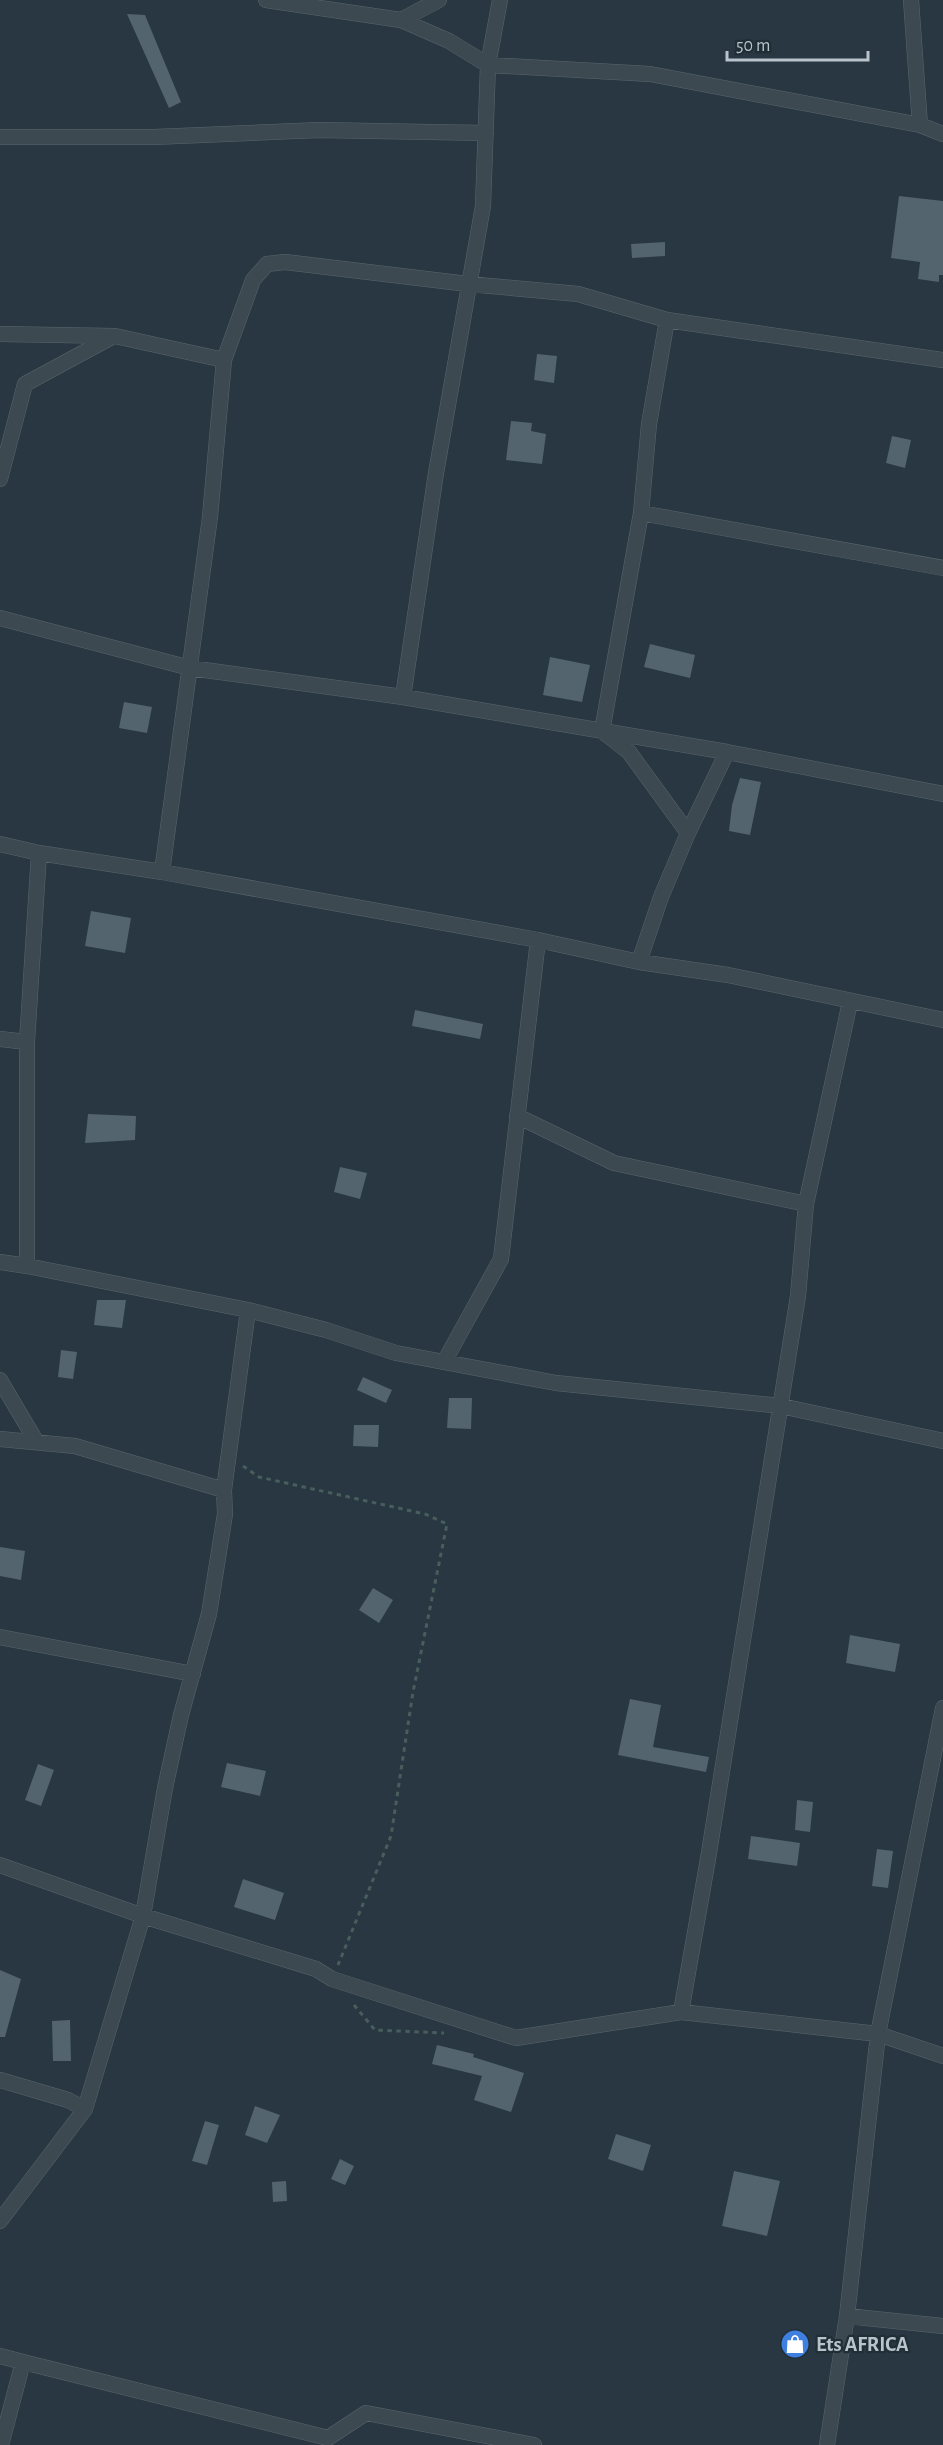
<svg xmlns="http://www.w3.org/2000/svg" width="943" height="2445" viewBox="0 0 943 2445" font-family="'Alegreya Sans',sans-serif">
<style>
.building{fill:#53646e}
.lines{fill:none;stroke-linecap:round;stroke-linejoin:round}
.minor-casing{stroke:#5a666e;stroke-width:16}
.path{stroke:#485e5c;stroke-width:3;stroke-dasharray:4.5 4.5;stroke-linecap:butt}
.minor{stroke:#3c4951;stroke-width:15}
.labels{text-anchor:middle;stroke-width:4.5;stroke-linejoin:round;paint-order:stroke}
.poi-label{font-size:21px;font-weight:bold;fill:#b9c3cb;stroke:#202e36;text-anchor:start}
</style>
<rect width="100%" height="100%" fill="#283741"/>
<!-- building -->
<path class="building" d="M127,14L145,15L181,102L169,108Z
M899,196L943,201V275H939V282L918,279L920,262L891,258Z
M665,242V256L632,258L631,244Z
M537,354L557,356L554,383L534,380Z
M511,421L532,423L531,431L546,434L542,464L506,460Z
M892,436L911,440L905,468L886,463Z
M650,644L695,655L690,678L644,667Z
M550,657L590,665L582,702L543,695Z
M124,702L152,707L147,733L119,728Z
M740,778L761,782L750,835L729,831L732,805Z
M91,911L131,918L125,953L85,946Z
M415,1010L483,1024L480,1039L412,1026Z
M88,1114L136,1116L135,1140L85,1143Z
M340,1167L367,1173L360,1199L334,1192Z
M97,1300H126L122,1328L94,1325Z
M61,1350L77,1352L73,1379L58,1377Z
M363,1377L392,1390L386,1403L357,1390Z
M449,1398H472L471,1429L447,1428Z
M354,1425H379L378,1447L353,1446Z
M0,1547L25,1551L21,1580L0,1576Z
M373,1588L393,1600L379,1623L359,1610Z
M850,1635L900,1644L895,1672L846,1663Z
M630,1699L661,1705L653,1747L709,1757L706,1772L618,1755Z
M227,1763L266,1771L260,1796L221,1787Z
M38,1764L54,1770L41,1806L25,1800Z
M797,1800L813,1802L810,1832L795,1830Z
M751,1836L800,1843L797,1866L748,1859Z
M877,1849L893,1851L888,1888L872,1886Z
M243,1879L284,1893L275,1920L234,1907Z
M0,1970L21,1979L5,2037H0Z
M70,2020L71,2061H53L52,2021Z
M437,2045L474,2054L473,2057L524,2073L511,2112L474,2100L482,2076L432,2064Z
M255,2106L280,2115L267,2143L245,2135Z
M205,2121L219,2125L207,2165L192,2161Z
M616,2134L651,2145L643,2171L608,2159Z
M340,2159L354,2166L345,2185L331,2179Z
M734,2171L780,2181L767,2236L722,2226Z
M286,2181L287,2201L273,2202L272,2182Z"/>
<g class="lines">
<!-- minor casing -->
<g class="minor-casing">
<path id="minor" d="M266,0L401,20L449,41L488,65L650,74L920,125L943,134
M911,0L920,125
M401,20L439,0
M0,137H154L319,130L486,133
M0,334L115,336L224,360
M0,479L25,384L112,337
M641,513L943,568
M0,618L190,668L403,697L727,752
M403,697L436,473L483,206L488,65L500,0
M688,833L727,752L943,794
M0,844L39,853L162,872L538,940L639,962L728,975L943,1020
M162,872L210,517L224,360L253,280L267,264L285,262L468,284L578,294L667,320L943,360
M639,962L661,897L688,833L629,752L602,731L641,513L649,424L667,320
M0,1039L27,1042L39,853
M517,1116L614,1163L806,1204
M0,1262L27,1266V1042
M248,1310L326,1330L396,1353L556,1383L781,1406L943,1441
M444,1362L501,1259L538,940
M0,1380L36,1441
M0,1439L75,1446L224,1490
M0,1637L193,1674
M943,1708L878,2034L943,2056
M0,1865L143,1916L316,1969L332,1979L516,2038L681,2012L878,2034L847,2316L827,2445
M681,2012L708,1859L798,1296L806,1204L850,1002
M0,2080L68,2100L85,2109
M0,2221L85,2109L143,1916L165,1788L181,1715L209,1614L225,1514L224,1490L248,1310L27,1266
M847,2316L943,2326
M0,2356L23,2362
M1,2445L23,2362L328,2438L366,2413L534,2445"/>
</g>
<!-- path -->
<path class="path" d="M243,1466L259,1477L425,1514L447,1524L413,1692L391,1836L338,1965
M354,2005L375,2030L444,2033"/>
<!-- minor -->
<use href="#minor" class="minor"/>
</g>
<!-- icons -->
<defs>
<g id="shop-disc" transform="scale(1.5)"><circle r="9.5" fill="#3f7fe0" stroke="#202e36"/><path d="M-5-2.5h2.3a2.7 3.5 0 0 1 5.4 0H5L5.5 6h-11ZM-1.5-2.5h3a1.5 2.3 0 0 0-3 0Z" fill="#fff"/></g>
</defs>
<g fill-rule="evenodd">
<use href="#shop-disc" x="795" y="2344"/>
</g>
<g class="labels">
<!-- poi labels -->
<g class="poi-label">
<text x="816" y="2351">Ets AFRICA</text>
</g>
</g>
<!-- scale -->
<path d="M727 51v9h141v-9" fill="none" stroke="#b9c3cb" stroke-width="3"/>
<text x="736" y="51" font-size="18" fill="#b9c3cb" stroke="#202e36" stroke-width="4.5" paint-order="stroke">50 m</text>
</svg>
